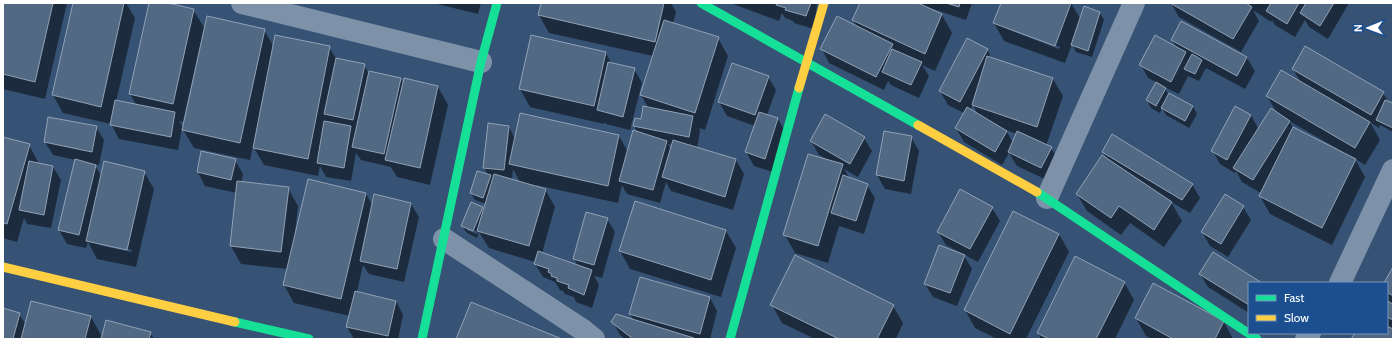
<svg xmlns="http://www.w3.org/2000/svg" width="1396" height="342" viewBox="0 0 1396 342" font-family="Cabin,sans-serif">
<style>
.shadow{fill:#0007;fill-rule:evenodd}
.building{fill:#526984;stroke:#92a2b6}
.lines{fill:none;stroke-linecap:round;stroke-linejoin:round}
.street{stroke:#7d92a8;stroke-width:22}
.fast{stroke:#16e098;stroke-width:9}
.slow{stroke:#ffcf43;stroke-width:9}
</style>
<rect width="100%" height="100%" fill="#365274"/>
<!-- shadow -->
<path class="shadow" d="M3,3H67L45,99L3,89Z
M74,3H126L135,18L116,102L137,106L130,94L150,3H163L193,10L204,27L183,122L179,121L184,129L264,30L274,47H329L336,59L364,65L368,72L401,79L404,85L438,87L448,105L430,185L397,177L391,167L361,160L356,153L351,181L326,177L320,166L318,176L264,165L253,146L250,160L194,148L182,128L178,150L119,139L111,124L63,113L53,95Z
M437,3H481L478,14L437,4Z
M542,3H671L676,12L673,23L718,38L728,56L705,130L699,128L700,131L697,148L736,160L744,174L733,210L671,191L666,182L660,203L627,194L622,185L618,203L536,185V187L545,189L555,207L542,253L578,267L574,258L607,219L615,232L602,278L594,276L599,285L592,308L576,302L574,297L565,294L563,291L560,290L555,282L543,277L535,264V262L489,248L479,232L477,238L467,233L462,226L482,208L484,211L486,204L475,200L471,193L489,176L484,168L509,127L515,139L619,136L628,152L638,133L634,126L641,120L649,109L641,95L653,56L549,33L539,15ZM668,144L673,145L671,150ZM513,169L520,182L512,180ZM467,227L478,232L477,234L467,230Z
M730,3H817L814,29L794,23L793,21L785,18L782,13L779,21Z
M861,3H972L966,20L930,8V10L942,15L952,33L935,71L922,65L929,76L919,98L891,85L888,81L884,90L829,63L822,49L857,27L853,20Z
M1002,3H1071L1081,20L1100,13L1104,20L1092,57L1076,52L1072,44L1065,63L1004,41L994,23ZM1007,27L1060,47L1059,49L1007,29Z
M1171,3H1349L1328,39L1309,27L1305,20L1295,37L1275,25L1272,20L1271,22L1253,10L1259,21L1241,52L1179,17Z
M1181,22L1247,58L1255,71L1245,89L1206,68L1199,81L1188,76L1179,94L1164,87L1169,95L1193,106L1197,114L1189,128L1166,115L1162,108L1160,113L1151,108L1147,100L1156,82L1148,78L1141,65L1177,48L1172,40Z
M987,49L992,59L1053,79L1063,96L1046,146L1051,148L1059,161L1049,181L1017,166L1009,153L1002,165L964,142L956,128L964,113L948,105L940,91ZM973,105L978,115L970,110ZM1006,130L1017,134L1013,143Z
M606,53L611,63L634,69L642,83L630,130L606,124L604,122V124L530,107L520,89Z
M1293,69L1383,93L1389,103L1393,104V132L1380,125L1379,128L1370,122L1380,140L1365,165L1355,159L1365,177L1332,245L1270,214L1260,196L1261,193L1242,182L1236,171L1235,173L1220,164L1213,151L1251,115L1259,130L1277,113L1267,96L1301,83ZM1289,121L1338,149V151L1294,129Z
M768,77L776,90L767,115L778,119L786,133L773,172L754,166L746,152L755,126L727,116L719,102Z
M96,127L104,140L99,165L94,164L102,177L144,172L154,189L136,267L97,259L88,242L86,248L67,244L59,230L76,160L53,155L45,142ZM99,243L132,250L131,252L99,245Z
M911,137L919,151L911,194L885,189L877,175Z
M3,138L29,145L39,164L53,167L61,180L51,228L27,224L24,218L17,242L3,238Z
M864,138L872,151L858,177L844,169L850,179L867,185L875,198L864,234L839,226L828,263L795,253L785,235L829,160L819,155L811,141Z
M1103,152L1192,184L1200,198L1190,213L1171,202L1182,221L1164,247L1130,223L1121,235L1087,211L1077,194L1107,159Z
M202,153L235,160L243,174L241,183L288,188L298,206L295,233L366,194L373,206L411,204L419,217L404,282L369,274L363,265L357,292L396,301L403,315L398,339H354L347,327L350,316L294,303L284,285L288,269L241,264L231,246L237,193L205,186L198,172Z
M1243,207L1251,220L1228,257L1210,246L1202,232Z
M992,208L1000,221L978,262L963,254L972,269L957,306L933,297L925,284L963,254L946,245L938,232Z
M726,231L736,248L721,297L630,269L620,251Z
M1059,234L1069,252L1026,339H997L975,328L965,310Z
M1393,269V339H1353L1356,333H1387V302L1391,304L1387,297V283H1385Z
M1200,274L1260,283H1249V313L1208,287Z
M1124,282L1134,300L1115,339H1041L1038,333Z
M710,298L717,311L710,339H625L620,335L613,322L634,321L630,314Z
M772,305L893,306L903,323L896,339H815L782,323Z
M3,310L19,314L26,325L91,317L101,335L100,339H3Z
M1136,318L1224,322L1233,339H1152L1146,336Z
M150,333L154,339H102Z"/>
<!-- building -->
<path class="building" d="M3,3H53L35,82L3,74Z
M73,3H124L101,107L52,95Z
M149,3H168L194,9L173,104L129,94Z
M541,3H664L655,42L538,15Z
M777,3H811L806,16L785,10L786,8L776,5Z
M860,3H918L942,14L925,54L852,20Z
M946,3H960L959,7Z
M1001,3H1071L1055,46L993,23Z
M1170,3H1246L1252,7L1233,39Z
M1271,3H1299L1287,24L1266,11Z
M1306,3H1334L1320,26L1300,13Z
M1084,6L1100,12L1088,51L1071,45Z
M207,16L265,29L240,143L182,130Z
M837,16L893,44L876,77L820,49Z
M664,20L719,37L695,113L640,95Z
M1181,21L1247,57L1237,76L1171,40Z
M275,35L330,46L308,159L253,148Z
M531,35L606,52L594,106L519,89Z
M1155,35L1186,52L1171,82L1139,65Z
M967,38L988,49L960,102L939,91Z
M1305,46L1384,92L1371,115L1292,69Z
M892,49L922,62L911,85L882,72Z
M1192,54L1202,60L1195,74L1184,69Z
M987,56L1053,78L1037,127L972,105Z
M336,58L365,64L353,120L324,114Z
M608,62L635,68L623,117L597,110Z
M732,63L769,76L755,115L718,102Z
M1281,70L1370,122L1355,148L1266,96Z
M369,71L401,78L384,154L352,147Z
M404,78L438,86L420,168L385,160Z
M1156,82L1166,88L1156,106L1146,100Z
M1169,93L1193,106L1185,121L1161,108Z
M115,100L175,112L171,137L110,125Z
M1385,100L1393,103V128L1376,120Z
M643,106L693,116L689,137L633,126L635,118L641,119Z
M1235,106L1251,115L1227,160L1211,151Z
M967,107L1007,131L995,152L955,128Z
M1271,108L1290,121L1253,180L1233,168Z
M759,112L778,118L765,159L745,152Z
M520,113L619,135L608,186L509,164Z
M825,114L865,137L850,164L810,141Z
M48,117L97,126L92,152L44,142Z
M324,121L351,126L344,168L317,163Z
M488,123L509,126L504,170L483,168Z
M1293,127L1356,159L1322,228L1259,196Z
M633,130L667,141L653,190L619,181Z
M884,131L912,136L904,181L876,175Z
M1017,131L1052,147L1041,168L1008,152Z
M1112,134L1193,184L1182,200L1102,152Z
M3,137L30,144L7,224L3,223Z
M673,140L736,159L725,197L662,177Z
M201,151L236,159L231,180L197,172Z
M808,154L843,164L818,246L783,235Z
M1102,155L1172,202L1154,230L1119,206L1111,218L1076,194Z
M75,159L96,165L79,235L58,230Z
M29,161L53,166L44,215L19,210Z
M104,161L145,171L127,250L86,241Z
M477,171L491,175L483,198L470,193Z
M494,174L546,189L529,246L477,231Z
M843,175L868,184L856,221L831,213Z
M308,179L366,193L341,299L283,285Z
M237,181L289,187L281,252L230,246Z
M960,189L993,207L970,249L937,232Z
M374,194L411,203L397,269L360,261Z
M1225,194L1244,206L1221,244L1201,232Z
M635,201L726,230L711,280L619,251Z
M471,202L483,207L473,231L461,226Z
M1013,211L1059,234L1010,334L964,310Z
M586,212L608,218L594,265L573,259Z
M939,245L965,255L950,293L924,284Z
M538,251L592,270L584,295L568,288L569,285L557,281V278L551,276L552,274L548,272L549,269L534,264Z
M1213,252L1262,283H1249V305L1199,274Z
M795,255L894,305L877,339H839L770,305Z
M1075,256L1125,282L1096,339H1049L1037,333Z
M1393,267V296L1387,292V283H1384Z
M640,277L710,297L700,334L629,314Z
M1153,283L1224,321L1215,339H1173L1135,318Z
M355,291L396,301L388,336L346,327Z
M31,301L91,316L85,339H21Z
M1387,301L1393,304V320L1387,317Z
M471,302L562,339H456Z
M3,308L20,313L13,339H3Z
M616,314L694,338V339H633L611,322Z
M106,320L151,332L149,339H101Z
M1387,326L1393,329V339H1351L1355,333H1387Z"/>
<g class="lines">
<!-- street -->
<path class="street" d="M242,3L481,62
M1047,198L1134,3
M444,239L583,330L594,339
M1340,283L1393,170
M1306,339L1310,333"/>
<!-- fast -->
<path class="fast" d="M701,3L918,125
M1037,192L1257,339
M235,322L309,339
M422,339L481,62L497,3
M730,339L799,88"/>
<!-- slow -->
<path class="slow" d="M799,88L824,3
M918,125L1037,192
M3,267L235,322"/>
</g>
<!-- border -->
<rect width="1396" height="342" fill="none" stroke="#ffffff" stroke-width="8"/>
<!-- legend -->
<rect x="1248" y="282" width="140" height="52" fill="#1b4f8f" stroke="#7695bc"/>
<rect x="1256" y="295" width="20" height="6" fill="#16e098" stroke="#7695bc"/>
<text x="1284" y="302" font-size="12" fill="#ffffff">Fast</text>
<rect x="1256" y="315" width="20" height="6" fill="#ffcf43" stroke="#7695bc"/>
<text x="1284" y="322" font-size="12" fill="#ffffff">Slow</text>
<!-- north arrow -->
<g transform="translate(1368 28) rotate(269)" stroke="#1b4f8f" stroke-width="3" paint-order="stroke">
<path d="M0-3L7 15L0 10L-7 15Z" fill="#ffffff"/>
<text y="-6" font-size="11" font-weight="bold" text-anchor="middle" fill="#ffffff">N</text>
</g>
</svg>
